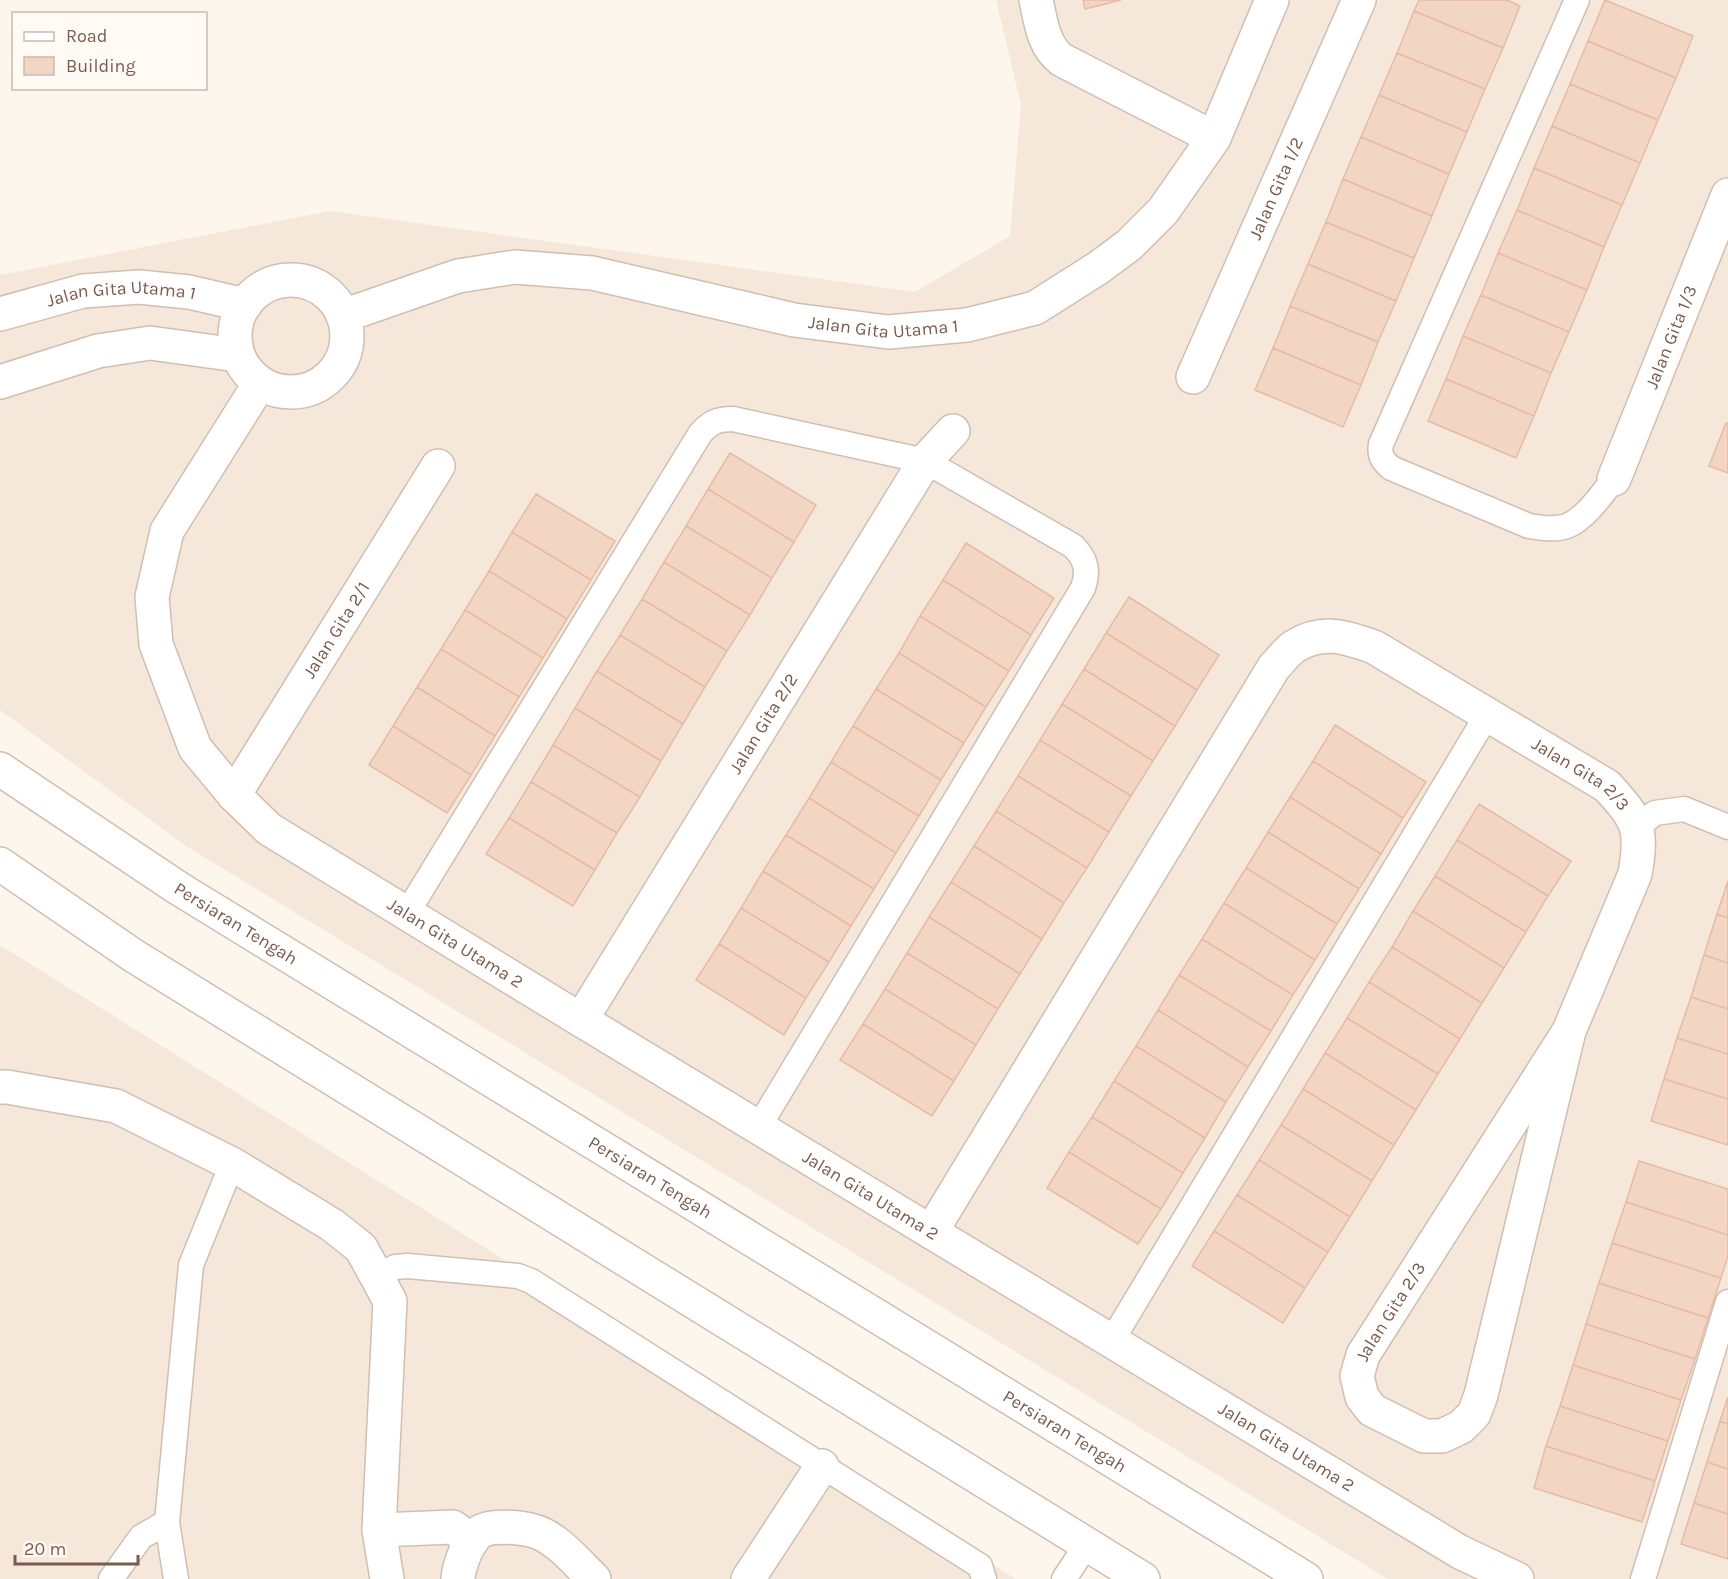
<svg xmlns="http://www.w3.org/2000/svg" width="1728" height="1579" viewBox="0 0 1728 1579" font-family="Karla,sans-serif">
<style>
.residential{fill:#f5e8da}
.building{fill:#f3d5c3;stroke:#e6bba3;stroke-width:1.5}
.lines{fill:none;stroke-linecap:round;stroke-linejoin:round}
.service-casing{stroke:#d1beb0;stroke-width:27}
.minor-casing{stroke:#d1beb0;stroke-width:36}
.tertiary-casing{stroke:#d1beb0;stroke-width:36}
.service{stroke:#fff;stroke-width:24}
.minor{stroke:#fff;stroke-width:33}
.tertiary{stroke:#fff;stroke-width:33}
.labels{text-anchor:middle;stroke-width:4.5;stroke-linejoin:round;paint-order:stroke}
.street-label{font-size:18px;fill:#7a5c4d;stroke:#fffaf3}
</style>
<rect width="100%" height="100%" fill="#fdf6ec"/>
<!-- residential -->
<path class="residential" d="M996,0H1728V1579H1388L186,846L0,710V275L330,211L915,292L1010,236L1021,104Z
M0,945L1016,1579H0Z"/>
<!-- building -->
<path class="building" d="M1083,0H1121L1085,9Z
M1419,0H1507L1520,6L1503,48L1414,11Z
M1605,0L1693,36L1676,78L1588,41Z
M1414,11L1503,48L1485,89L1397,53Z
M1588,41L1676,78L1658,120L1570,84Z
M1397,53L1485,89L1467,132L1379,95Z
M1570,84L1658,120L1640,163L1552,126Z
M1379,95L1467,132L1449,174L1361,137Z
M1552,126L1640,163L1622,205L1534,168Z
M1361,137L1449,174L1432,216L1343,179Z
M1534,168L1622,205L1604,247L1517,210Z
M1343,179L1432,216L1414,258L1326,222Z
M1517,210L1604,247L1587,290L1498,253Z
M1326,222L1414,258L1396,301L1308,264Z
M1498,253L1587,290L1569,332L1481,295Z
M1308,264L1396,301L1378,342L1290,306Z
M1481,295L1569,332L1551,373L1463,336Z
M1290,306L1378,342L1361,385L1273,348Z
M1463,336L1551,373L1534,416L1446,379Z
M1273,348L1361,385L1343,427L1255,390Z
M1446,379L1534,416L1516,458L1428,421Z
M1726,423L1728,424V473L1709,466Z
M730,453L816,505L794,542L708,489Z
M708,489L794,542L772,578L686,526Z
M536,494L615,541L591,580L512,532Z
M686,526L772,578L750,615L664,562Z
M512,532L591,580L567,619L489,571Z
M966,543L1054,598L1031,635L943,580Z
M664,562L750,615L727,651L642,599Z
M489,571L567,619L543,658L465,610Z
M943,580L1031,635L1009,671L920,616Z
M1129,597L1219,655L1197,690L1106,633Z
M642,599L727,651L705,687L620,635Z
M465,610L543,658L519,697L441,649Z
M920,616L1009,671L986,707L899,653Z
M1106,633L1197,690L1175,726L1084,669Z
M620,635L705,687L683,724L597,671Z
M441,649L519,697L495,736L417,687Z
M899,653L986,707L964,743L876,689Z
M1084,669L1175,726L1153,761L1062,704Z
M597,671L683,724L661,761L575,708Z
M417,687L495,736L471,775L393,726Z
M876,689L964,743L941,780L853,726Z
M1062,704L1153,761L1131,796L1040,740Z
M575,708L661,761L640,797L553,745Z
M1335,725L1426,782L1403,818L1313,761Z
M393,726L471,775L447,813L369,765Z
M853,726L941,780L919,816L831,762Z
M1040,740L1131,796L1109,832L1018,776Z
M553,745L640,797L617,833L531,782Z
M1313,761L1403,818L1381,854L1290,797Z
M831,762L919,816L896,853L809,798Z
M1018,776L1109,832L1087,868L996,811Z
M531,782L617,833L595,870L509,818Z
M1290,797L1381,854L1359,889L1268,832Z
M809,798L896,853L874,889L786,835Z
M1479,804L1571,861L1548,896L1457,840Z
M996,811L1087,868L1064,903L974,846Z
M509,818L595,870L573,906L486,854Z
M1268,832L1359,889L1337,924L1246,868Z
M786,835L874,889L851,926L763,871Z
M1457,840L1548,896L1526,932L1435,876Z
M974,846L1064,903L1042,939L951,882Z
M1246,868L1337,924L1315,960L1224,903Z
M763,871L851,926L829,962L741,908Z
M1435,876L1526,932L1504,968L1413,911Z
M1728,881V918L1717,914Z
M951,882L1042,939L1020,974L929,917Z
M1224,903L1315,960L1293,995L1202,939Z
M741,908L829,962L806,998L719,944Z
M1413,911L1504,968L1482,1003L1392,947Z
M1717,914L1728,918V963L1704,955Z
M929,917L1020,974L998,1009L907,953Z
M1202,939L1293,995L1271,1031L1179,975Z
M719,944L806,998L784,1035L696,980Z
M1392,947L1482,1003L1460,1039L1369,982Z
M907,953L998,1009L976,1045L885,989Z
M1704,955L1728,963V1009L1691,997Z
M1179,975L1271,1031L1248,1067L1158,1010Z
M1369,982L1460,1039L1438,1074L1347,1018Z
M885,989L976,1045L954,1081L863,1024Z
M1691,997L1728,1009V1054L1677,1038Z
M1158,1010L1248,1067L1226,1102L1136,1046Z
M1347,1018L1438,1074L1416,1110L1325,1053Z
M863,1024L954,1081L932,1116L840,1060Z
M1677,1038L1728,1054V1099L1664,1079Z
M1136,1046L1226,1102L1205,1138L1114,1081Z
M1325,1053L1416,1110L1394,1145L1303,1089Z
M1664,1079L1728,1099V1145L1651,1121Z
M1114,1081L1205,1138L1183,1173L1092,1117Z
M1303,1089L1394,1145L1372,1181L1281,1125Z
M1092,1117L1183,1173L1161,1209L1069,1152Z
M1281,1125L1372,1181L1350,1217L1259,1160Z
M1069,1152L1161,1209L1138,1244L1047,1188Z
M1259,1160L1350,1217L1328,1252L1237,1195Z
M1639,1161L1728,1189V1235L1626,1202Z
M1237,1195L1328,1252L1305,1288L1214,1231Z
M1626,1202L1728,1235V1256L1721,1278L1612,1243Z
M1214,1231L1305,1288L1283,1323L1192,1266Z
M1612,1243L1721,1278L1708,1318L1599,1283Z
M1599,1283L1708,1318L1695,1359L1586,1324Z
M1586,1324L1695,1359L1681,1400L1573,1365Z
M1573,1365L1681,1400L1668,1441L1560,1406Z
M1728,1397V1424L1720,1421Z
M1560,1406L1668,1441L1655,1481L1546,1446Z
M1720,1421L1728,1424V1469L1707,1462Z
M1546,1446L1655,1481L1642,1522L1534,1488Z
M1707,1462L1728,1469V1514L1694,1503Z
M1694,1503L1728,1514V1559L1681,1544Z"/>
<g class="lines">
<!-- service casing -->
<g class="service-casing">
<path id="service" d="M1577,0L1381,444C1379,455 1382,460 1391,468L1529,526C1542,528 1555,530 1567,526C1585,519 1603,493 1614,479
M1637,827L1655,813L1684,809L1728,827
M407,913L700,434C710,422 718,419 733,419L925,461L1073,546C1086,559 1089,570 1083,588L758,1128
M377,1276L395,1267L408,1266L518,1276L531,1281L980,1566L984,1579
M1111,1342L1487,715
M111,1579L141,1537L167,1522
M176,1579L167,1522L191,1265L232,1164
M1064,1579L1087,1544
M1643,1579L1728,1302"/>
</g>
<!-- minor casing -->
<g class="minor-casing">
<g id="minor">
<path d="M1036,0C1041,22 1043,46 1062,60L1214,138"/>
<circle cx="291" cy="336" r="56"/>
<path id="s1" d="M0,314L83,291L139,287L189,292L245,305"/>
<path id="s2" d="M343,316L458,276L515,267L592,273L794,320L888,332L967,325L1035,308L1098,268L1129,245L1163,211L1214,138L1272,0"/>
<path id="s3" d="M1193,377L1359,0"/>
<path d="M0,382L98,351L150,343L237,355"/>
<path id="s4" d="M260,383L167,531L152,597L156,644L195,748L234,795L269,829L581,1020L1460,1552L1517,1579"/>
<path id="s5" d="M1614,479L1728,195"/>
<path id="s6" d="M234,795L438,466"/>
<path id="s7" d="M581,1020L925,461L953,431"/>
<path d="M0,1087H7L116,1106L232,1164L332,1225L361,1248L390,1301L379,1530L387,1579"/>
<path id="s8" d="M931,1232L1274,667C1281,660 1287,651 1295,646C1323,629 1346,637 1374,647L1607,786C1638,820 1643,828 1635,874L1569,1031L1481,1395L1474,1414L1461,1427L1442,1436H1424L1372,1410L1362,1397L1357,1376L1363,1355L1569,1031"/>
<path d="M379,1530L453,1527L472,1541"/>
<path d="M458,1579C458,1573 460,1567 462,1561C465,1552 470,1540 478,1533C490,1524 523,1527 537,1532C559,1540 577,1563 594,1579"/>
<path d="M748,1579L822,1466"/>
</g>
</g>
<!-- tertiary casing -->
<g class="tertiary-casing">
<g id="tertiary">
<path id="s9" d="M0,769L178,888L1306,1579"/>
<path d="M0,864L134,956L1143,1579"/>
</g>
</g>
<!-- service -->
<use href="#service" class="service"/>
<!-- minor -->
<use href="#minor" class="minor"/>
<!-- tertiary -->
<use href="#tertiary" class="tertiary"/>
</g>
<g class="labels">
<!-- street labels -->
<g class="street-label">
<text dy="6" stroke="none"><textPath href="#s3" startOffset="206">Jalan Gita 1/2</textPath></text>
<text dy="6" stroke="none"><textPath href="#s1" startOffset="124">Jalan Gita Utama 1</textPath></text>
<text dy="6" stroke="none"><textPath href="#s2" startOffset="554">Jalan Gita Utama 1</textPath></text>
<text dy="6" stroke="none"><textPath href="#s5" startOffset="153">Jalan Gita 1/3</textPath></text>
<text dy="6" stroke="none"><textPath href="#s6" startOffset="194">Jalan Gita 2/1</textPath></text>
<text dy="6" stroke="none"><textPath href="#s7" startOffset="348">Jalan Gita 2/2</textPath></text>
<text dy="6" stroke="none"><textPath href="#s8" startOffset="1016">Jalan Gita 2/3</textPath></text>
<text dy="6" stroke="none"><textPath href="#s9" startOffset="282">Persiaran Tengah</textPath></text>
<text dy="6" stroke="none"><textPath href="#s4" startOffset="729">Jalan Gita Utama 2</textPath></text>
<text dy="6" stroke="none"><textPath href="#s9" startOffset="768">Persiaran Tengah</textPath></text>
<text dy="6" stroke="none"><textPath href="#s4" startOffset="1215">Jalan Gita Utama 2</textPath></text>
<text dy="6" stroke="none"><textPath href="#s8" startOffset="1934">Jalan Gita 2/3</textPath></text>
<text dy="6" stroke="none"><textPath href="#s9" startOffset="1254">Persiaran Tengah</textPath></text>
<text dy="6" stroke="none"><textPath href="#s4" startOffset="1701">Jalan Gita Utama 2</textPath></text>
</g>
</g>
<!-- legend -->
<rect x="12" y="12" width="195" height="78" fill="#fffaf3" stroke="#cabbb1" stroke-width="1.5"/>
<rect x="24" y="32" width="30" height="9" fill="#ffffff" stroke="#cabbb1" stroke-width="1.5"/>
<text x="66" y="42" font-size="18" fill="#7a5c4d">Road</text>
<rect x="24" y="57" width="30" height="18" fill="#f3d5c3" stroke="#cabbb1" stroke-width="1.5"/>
<text x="66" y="72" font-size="18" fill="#7a5c4d">Building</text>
<!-- scale -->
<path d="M15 1555v9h123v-9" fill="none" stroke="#7a5c4d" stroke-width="3"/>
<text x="24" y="1555" font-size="18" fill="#7a5c4d" stroke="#fffaf3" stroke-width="4.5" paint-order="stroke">20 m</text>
</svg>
